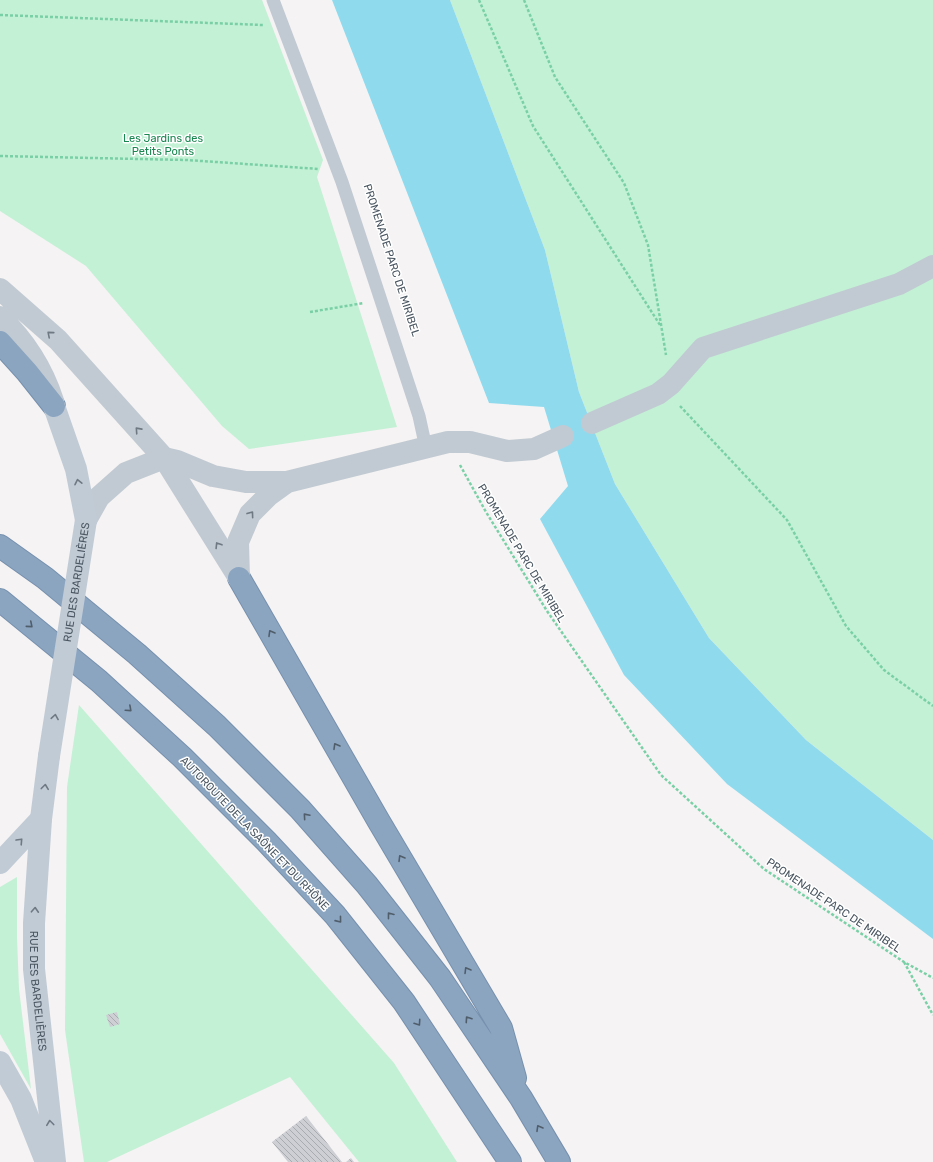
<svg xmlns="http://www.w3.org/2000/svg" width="933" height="1162" viewBox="0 0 933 1162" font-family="Rubik,sans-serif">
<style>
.green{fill:#c3f1d5}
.water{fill:#90daee}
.building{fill:url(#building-back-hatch)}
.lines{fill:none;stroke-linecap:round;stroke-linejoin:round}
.motorway-casing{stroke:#7690ad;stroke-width:24}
.path{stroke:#7ad0a6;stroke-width:2.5;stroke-dasharray:3 2;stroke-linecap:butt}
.service{stroke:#c1cad2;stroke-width:13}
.minor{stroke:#c1cad2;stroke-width:22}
.tertiary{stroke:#c1cad2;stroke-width:22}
.secondary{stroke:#c1cbd6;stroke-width:22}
.motorway{stroke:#8ba5c1;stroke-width:22}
.secondary-bridge{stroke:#c1cbd6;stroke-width:22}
.oneway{stroke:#6e7983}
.oneway2{stroke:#6e7984}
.oneway3{stroke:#505e6b}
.labels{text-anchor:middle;stroke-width:3;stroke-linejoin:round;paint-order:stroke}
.park-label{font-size:11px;fill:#17864f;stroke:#fff}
.street-label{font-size:11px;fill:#4a5661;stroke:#fff}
</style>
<defs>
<pattern id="building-back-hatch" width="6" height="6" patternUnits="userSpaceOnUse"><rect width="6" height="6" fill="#cdcfd5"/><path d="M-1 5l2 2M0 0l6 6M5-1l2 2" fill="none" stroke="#a8abb0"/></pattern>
</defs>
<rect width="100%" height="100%" fill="#f5f3f3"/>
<!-- green -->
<path class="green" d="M0,0H262L323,160L317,177L397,427L249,449L222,426L86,266L0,211Z
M450,0H933V840L806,740L709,638L615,484L579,392L545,250Z
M79,705L394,1063L457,1162H359L290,1077L107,1162H84L65,1030L67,787Z
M17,877V938L19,989L31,1089L0,1034V887Z"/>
<!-- water -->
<path class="water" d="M332,0H450L545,250L579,392L615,484L709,638L806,740L933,840V939L727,784L624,675L540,519L568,486L544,407L489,403Z"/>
<!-- building -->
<path class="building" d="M117,1012L120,1024L110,1027L106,1015Z
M306,1116L342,1162H288L272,1142Z
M351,1158L354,1162H346Z"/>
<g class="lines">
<!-- motorway casing -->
<g class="motorway-casing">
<path id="motorway" d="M0,342L27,372L54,406
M0,546L45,578L137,654L217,726L300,809L367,885L440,978L521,1098L559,1162
M239,578L378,820L501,1028L515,1078
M0,600L99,681L182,757L266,841L335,915L404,1002L510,1162"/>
</g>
<!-- path -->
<path class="path" d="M479,0L533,126L660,325
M524,0L555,77L624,183L648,245L666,355
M0,15L263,25
M0,156L187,160L319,169
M310,312L364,303
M680,406L787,520L846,626L884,670L933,706
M460,465L486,512L547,611L661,775L764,869L904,962L933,978
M904,962L933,1015"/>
<!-- service -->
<path class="service" d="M273,0L342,182L419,416L426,448"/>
<!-- minor -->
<path class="minor" d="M592,423L658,394L671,384L703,348L899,284L933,266
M86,520L99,497L126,473L164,458L177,461L213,476L246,482H287L448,442H470L507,451L534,449L563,436
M239,578L238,542L250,514L269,495L287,482"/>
<!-- tertiary -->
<path class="tertiary" d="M0,289L58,340L164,458L239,578
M0,317C24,340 43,370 53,401"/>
<!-- secondary -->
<g class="secondary">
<path d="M54,406L76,469L86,520"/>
<path id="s1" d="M49,756L41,819L34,923V969L55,1162"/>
<path d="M0,863L41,819"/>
<path d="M0,1062L21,1099L46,1162"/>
</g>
<!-- motorway -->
<use href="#motorway" class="motorway"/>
<!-- secondary-bridge -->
<path class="secondary-bridge" id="s2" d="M49,756L86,520"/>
</g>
<!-- one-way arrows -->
<defs><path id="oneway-chevron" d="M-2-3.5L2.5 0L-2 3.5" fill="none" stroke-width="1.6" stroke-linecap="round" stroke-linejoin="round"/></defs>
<g class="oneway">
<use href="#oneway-chevron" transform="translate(50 334) rotate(-139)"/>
<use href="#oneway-chevron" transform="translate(138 430) rotate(-132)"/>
<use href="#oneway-chevron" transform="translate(251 514) rotate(-54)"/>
<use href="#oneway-chevron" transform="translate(218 545) rotate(-122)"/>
</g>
<g class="oneway2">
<use href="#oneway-chevron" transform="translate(78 482) rotate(-102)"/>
<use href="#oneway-chevron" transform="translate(55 717) rotate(-81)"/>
<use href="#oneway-chevron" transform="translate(45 787) rotate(-83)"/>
<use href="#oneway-chevron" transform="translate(20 841) rotate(-47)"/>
<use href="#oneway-chevron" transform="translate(35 910) rotate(-87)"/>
<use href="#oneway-chevron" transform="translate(50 1123) rotate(-97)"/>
</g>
<g class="oneway3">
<use href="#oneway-chevron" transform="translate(30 625) rotate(40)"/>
<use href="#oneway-chevron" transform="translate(271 633) rotate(-120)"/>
<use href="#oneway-chevron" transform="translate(129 709) rotate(42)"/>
<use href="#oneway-chevron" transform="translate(336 746) rotate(-120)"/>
<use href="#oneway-chevron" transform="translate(306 816) rotate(-131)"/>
<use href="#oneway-chevron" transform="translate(401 858) rotate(-121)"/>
<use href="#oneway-chevron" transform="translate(390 915) rotate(-128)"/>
<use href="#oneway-chevron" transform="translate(339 920) rotate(51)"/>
<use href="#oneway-chevron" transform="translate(467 970) rotate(-121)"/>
<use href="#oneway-chevron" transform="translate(468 1019) rotate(-124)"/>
<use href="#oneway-chevron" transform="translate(418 1023) rotate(56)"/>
<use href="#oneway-chevron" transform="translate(539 1128) rotate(-120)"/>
</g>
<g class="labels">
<!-- park labels -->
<g class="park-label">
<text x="163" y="142">Les Jardins des<tspan x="163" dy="13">Petits Ponts</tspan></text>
</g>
<!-- street labels -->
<g class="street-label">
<text transform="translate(392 260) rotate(72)" y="4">PROMENADE PARC DE MIRIBEL</text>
<text transform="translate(522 553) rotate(59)" y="4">PROMENADE PARC DE MIRIBEL</text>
<text dy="4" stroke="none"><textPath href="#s2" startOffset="176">RUE DES BARDELIÈRES</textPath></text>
<text transform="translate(255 833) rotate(46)" y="4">AUTOROUTE DE LA SAÔNE ET DU RHÔNE</text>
<text transform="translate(834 905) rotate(34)" y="4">PROMENADE PARC DE MIRIBEL</text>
<text dy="4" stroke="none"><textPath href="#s1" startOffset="236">RUE DES BARDELIÈRES</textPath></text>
</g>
</g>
</svg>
